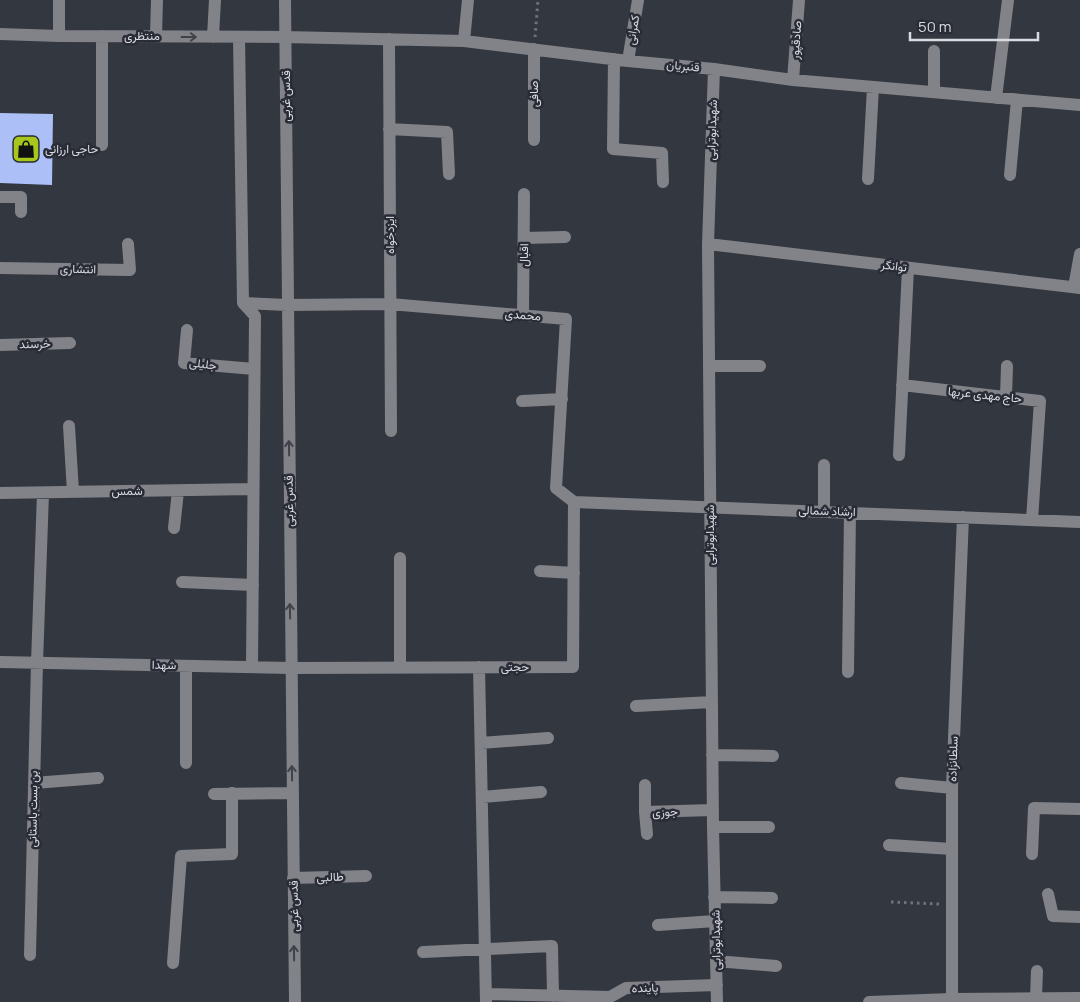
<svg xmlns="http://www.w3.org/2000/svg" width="1080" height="1002" viewBox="0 0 1080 1002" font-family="Manrope,Vazirmatn,sans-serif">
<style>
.building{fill:#adbff7}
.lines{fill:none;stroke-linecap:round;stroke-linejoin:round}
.path{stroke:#70747c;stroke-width:3;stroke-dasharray:2.5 4;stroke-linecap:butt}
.minor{stroke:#828388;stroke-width:12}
.oneway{stroke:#3f424a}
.labels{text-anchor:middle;stroke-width:5;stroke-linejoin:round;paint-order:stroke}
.street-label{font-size:12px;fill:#d9dbe1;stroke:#292c36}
.poi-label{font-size:12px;fill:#d9dbe1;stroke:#292c36;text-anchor:start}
</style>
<rect width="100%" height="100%" fill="#333740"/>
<!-- building -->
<path class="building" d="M0,113L53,114L52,185L0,183Z"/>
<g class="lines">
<!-- path -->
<path class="path" d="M535,37L538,0
M891,902L939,904"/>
<!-- minor -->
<path class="minor" d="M59,0V36
M285,0L295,1002
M0,34L59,36L285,37L464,41L628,61L714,69L793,80L1080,105
M102,36V145
M156,36L157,0
M213,37L215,0
M239,37L243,303L255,316L252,667
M389,39L391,431
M464,41L468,0
M534,49V140
M614,59L613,149L662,153L663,182
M628,61L638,0
M714,69L708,244L713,827L717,1002
M793,80L799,0
M934,92V51
M996,98L1008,0
M389,129L447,132L449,174
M1010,175L1017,100
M868,179L873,87
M0,197H21V212
M524,238L565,237
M708,244L1080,288
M0,268L130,270L128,244
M1074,287L1080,254
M243,303L287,305L390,304L566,319L556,488L574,502
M523,315L524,194
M187,330L184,363L254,369
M0,345L70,343
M709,366H760
M902,385L1040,401L1032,520
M1006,397L1007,366
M522,401L562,399
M69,426L73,492
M899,455L908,268
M824,465V511
M0,493L253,489
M574,502L1080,522
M174,528L178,491
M540,571L574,573
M182,582L253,585
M0,662L290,668L573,667L574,502
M400,667V558
M479,667L486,1002
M848,672L850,512
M636,706L712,702
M481,743L548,738
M712,755L773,756
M186,763V666
M34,783L98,778
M901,783L952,788
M645,785V812L713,810
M214,794L292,793
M482,797L541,792
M645,812L647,834
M713,827H769
M889,845L952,849
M1032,854L1034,808L1080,809
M293,878L366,876
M1048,894L1053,916L1080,917
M714,897L772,898
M658,925L715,921
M423,952L552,946L553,996
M30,955L37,663L43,493
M716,961L776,966
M173,963L181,856L232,854V793
M486,994L610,997L626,988L717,985
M1036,998L1037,971
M869,1002L952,999L1080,998
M952,1002V788L963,517"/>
</g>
<!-- one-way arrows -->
<defs><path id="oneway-shaft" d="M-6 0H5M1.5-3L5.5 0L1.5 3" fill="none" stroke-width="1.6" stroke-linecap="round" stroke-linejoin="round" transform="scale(1.25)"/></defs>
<g class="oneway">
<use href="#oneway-shaft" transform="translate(189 37)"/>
<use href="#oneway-shaft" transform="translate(289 448) rotate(-91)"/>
<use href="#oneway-shaft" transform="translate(290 611) rotate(-91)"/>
<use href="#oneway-shaft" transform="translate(292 773) rotate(-91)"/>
<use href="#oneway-shaft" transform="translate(294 953) rotate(-91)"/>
</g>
<!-- icons -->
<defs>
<g id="shop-square" transform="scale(1.4375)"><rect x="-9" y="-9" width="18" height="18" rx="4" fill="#a8c71c" stroke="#292c36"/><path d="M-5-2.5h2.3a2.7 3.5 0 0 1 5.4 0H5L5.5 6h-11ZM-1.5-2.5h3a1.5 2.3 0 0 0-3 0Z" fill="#111"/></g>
</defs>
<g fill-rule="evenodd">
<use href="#shop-square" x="26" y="149"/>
</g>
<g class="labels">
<!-- street labels -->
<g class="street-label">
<text transform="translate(633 30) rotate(-81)" y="4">کمرانی</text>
<text x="142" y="40">منتظری</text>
<text transform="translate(796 40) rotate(-86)" y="4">صادقپور</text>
<text transform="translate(683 66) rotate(5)" y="4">قنبریان</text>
<text transform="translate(534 94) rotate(-90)" y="4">صافی</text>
<text transform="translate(286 96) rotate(-90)" y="4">قدس غربی</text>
<text transform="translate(712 130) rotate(-88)" y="4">شهیدابوترابی</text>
<text transform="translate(390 235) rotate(-90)" y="4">ایزدخواه</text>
<text transform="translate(524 255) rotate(-89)" y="4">اقبال</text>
<text transform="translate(894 266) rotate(7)" y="4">توانگر</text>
<text transform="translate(78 269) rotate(1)" y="4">انتشاری</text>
<text transform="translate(523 315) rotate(5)" y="4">محمدی</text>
<text transform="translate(35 344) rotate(-1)" y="4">خرسند</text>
<text transform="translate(203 364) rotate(7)" y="4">جلیلی</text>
<text transform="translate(985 395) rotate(6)" y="4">حاج مهدی عربها</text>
<text transform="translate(127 491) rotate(-1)" y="4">شمس</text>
<text transform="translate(289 501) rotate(-91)" y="4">قدس غربی</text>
<text transform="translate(827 511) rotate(2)" y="4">ارشاد شمالی</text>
<text transform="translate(710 535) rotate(-90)" y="4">شهیدابوترابی</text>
<text transform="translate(164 665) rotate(1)" y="4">شهدا</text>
<text x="515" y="671">حجتی</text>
<text transform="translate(953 759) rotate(-88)" y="4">سلطانزاده</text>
<text transform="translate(33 809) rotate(-89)" y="4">بن بست باستانی</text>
<text transform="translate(665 812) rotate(-2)" y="4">جوزی</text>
<text transform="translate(330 877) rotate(-2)" y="4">طالبی</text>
<text transform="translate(294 906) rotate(-91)" y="4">قدس غربی</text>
<text transform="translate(716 940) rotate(-91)" y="4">شهیدابوترابی</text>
<text transform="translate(645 988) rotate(-2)" y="4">پاینده</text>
</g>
<!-- poi labels -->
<g class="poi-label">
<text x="45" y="153">حاجی ارزانی</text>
</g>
</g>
<!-- scale -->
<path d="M910 32v8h128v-8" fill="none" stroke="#d9dbe1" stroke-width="2.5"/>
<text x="918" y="32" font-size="15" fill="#d9dbe1" stroke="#292c36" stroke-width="4" paint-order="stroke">50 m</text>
</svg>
